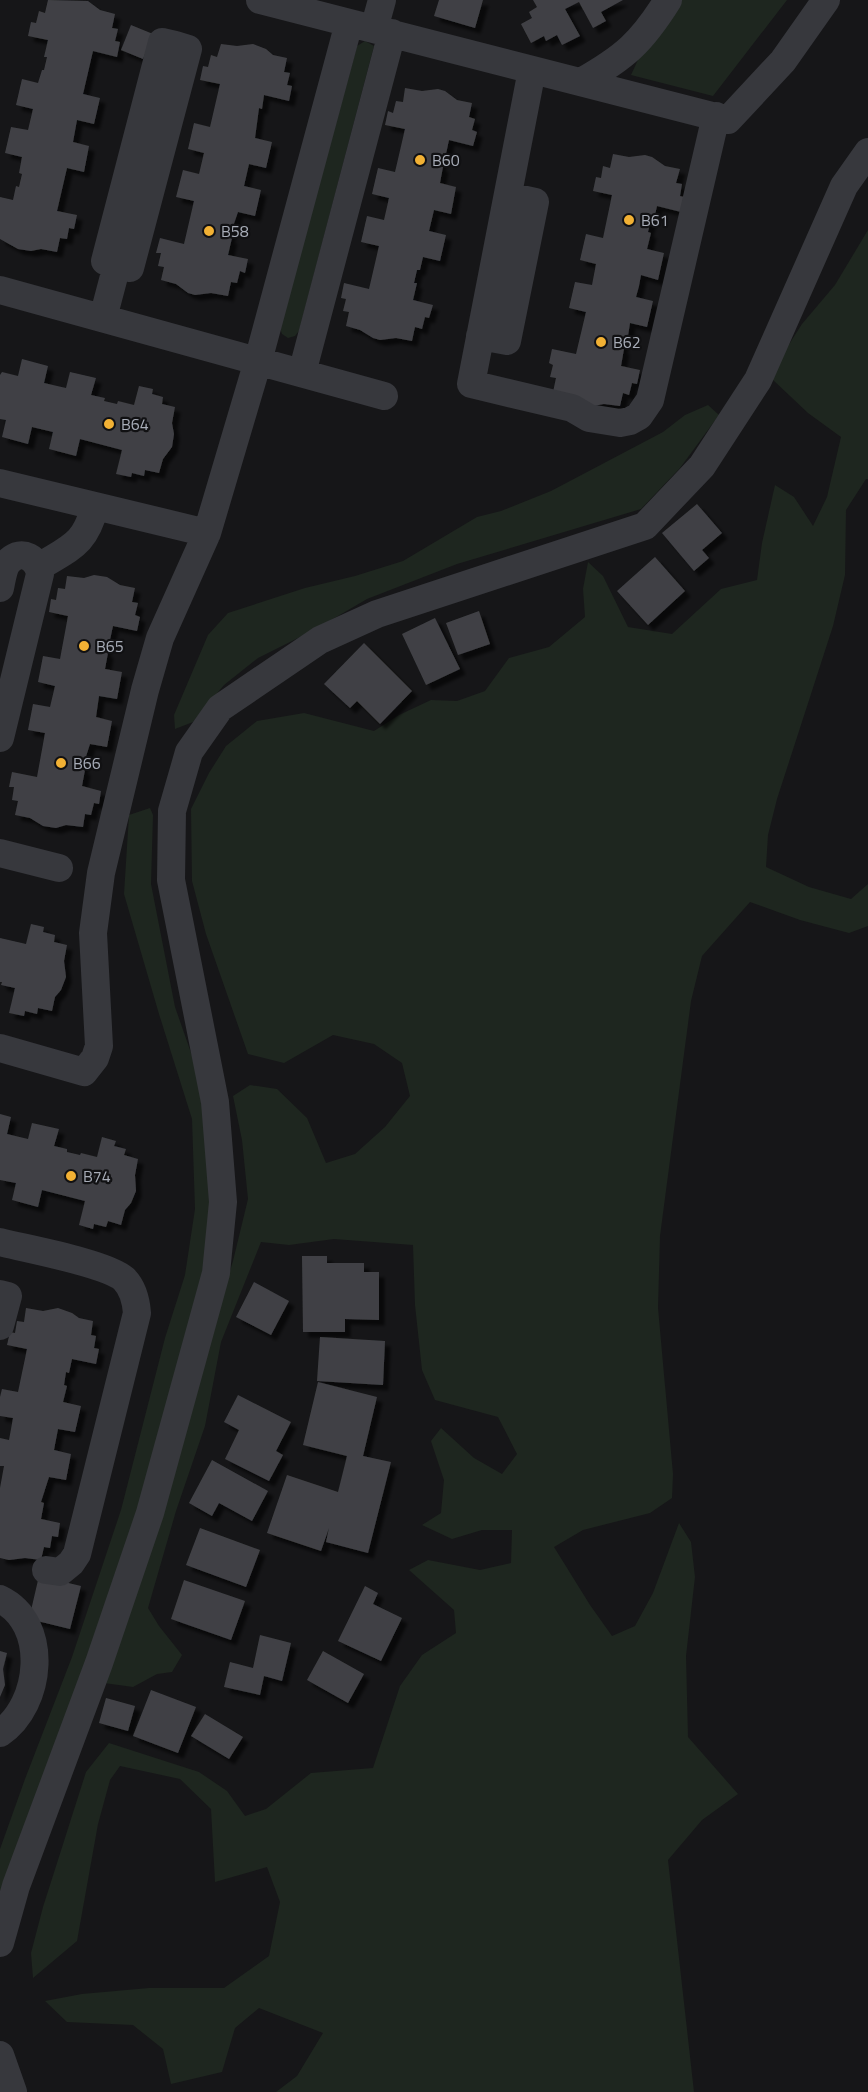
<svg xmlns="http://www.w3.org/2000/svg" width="868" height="2092" viewBox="0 0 868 2092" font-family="'Titillium Web',sans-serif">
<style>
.green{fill:#1e261f}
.building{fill:#404145;filter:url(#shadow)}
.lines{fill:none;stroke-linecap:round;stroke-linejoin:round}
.street{stroke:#37383d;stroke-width:28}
.poi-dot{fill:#f2b134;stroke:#111113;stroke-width:2}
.labels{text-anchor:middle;stroke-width:4.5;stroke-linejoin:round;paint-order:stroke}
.poi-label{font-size:16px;fill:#a8adb8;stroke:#111113;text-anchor:start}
</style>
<defs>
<filter id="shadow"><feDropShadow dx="5.5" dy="5.5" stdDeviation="1.5" flood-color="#0009"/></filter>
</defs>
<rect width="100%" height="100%" fill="#161618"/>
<!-- green -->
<path class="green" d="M679,0H787L713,96L631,75L642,51Z
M365,41L374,46L299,331L295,336L288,338L282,334L280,328L357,46Z
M868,230V479H866L846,510L845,575L833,626L777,799L768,835L766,867L809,887L851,899L868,884V926L849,933L800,920L750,902L702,956L691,1001L660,1236L658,1308L673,1474L672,1498L650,1513L583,1530L554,1547L590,1605L612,1636L635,1626L653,1593L679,1523L691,1542L695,1577L686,1656L688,1737L738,1794L702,1820L668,1860L694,2092H276L297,2076L323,2033L259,2008L235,2028L222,2072L171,2084L163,2049L133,2025L67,2022L45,2001L82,1994L149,1988H224L269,1956L280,1902L267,1867L215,1882L211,1809L180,1779L120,1766L110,1780L98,1824L77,1941L33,1978L31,1953L43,1907L86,1772L109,1743L199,1772L227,1791L245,1816L266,1809L311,1773L373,1768L400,1686L422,1655L456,1633L454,1610L409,1570L428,1560L480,1570L511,1563L512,1530H482L452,1539L422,1525L441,1513L444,1480L431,1441L441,1428L474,1458L502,1474L517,1454L498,1417L435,1400L422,1370L415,1305L413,1245L334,1239L289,1245L261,1242L221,1342L205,1426L176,1511L148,1608L159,1626L182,1655L172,1672L157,1674L133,1687L104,1683L233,1261L248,1199L242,1140L233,1096L250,1085L277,1089L307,1118L326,1163L355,1154L385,1127L410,1096L402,1063L374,1044L333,1035L284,1063L248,1054L206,934L192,881L191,809L209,773L226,746L257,721L304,713L374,731L399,715L431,700L457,701L485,691L509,658L549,647L585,617L583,589L588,562L603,576L628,627L672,634L721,589L757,580L762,543L775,485L794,497L813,526L827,497L841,437L808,413L772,379L781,357L802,324L835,285Z
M708,405L719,415L680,468L641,509L457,564L367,599L314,630L258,658L224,685L193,722L175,729L174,715L208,635L228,613L305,588L355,576L403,561L477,517L501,511L551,491L663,432L685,415Z
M150,808L153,815L151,884L175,1007L210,1107L214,1205L207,1272L142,1515L0,1907V1849L25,1779L72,1657L121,1510L165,1338L185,1275L195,1209L192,1119L159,1014L124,894L129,815Z"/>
<!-- building -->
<path class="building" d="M48,0L88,1L100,10L115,14L112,28L118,29L115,41L120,42L117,57L93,51L83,94L100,98L94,124L77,120L73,142L89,146L84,172L67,168L57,211L77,215L74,229L69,228L67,239L60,238L57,252L41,249L31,251L18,249L0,239V197L13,200L16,186L19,187L22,174L19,173L22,157L5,153L11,127L28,130L33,109L16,105L22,79L38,83L42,70H44L47,57H44L48,40L28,36L31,22L36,23L39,11L45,13Z
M439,0H483L475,28L434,16Z
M533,0H623L601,12L606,21L593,28L579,2L565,9L580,36L562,45L557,35L546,41L544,36L531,43L521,24L532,18L529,12L537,7Z
M131,25L153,34L143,59L121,50Z
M221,44L237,46L253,44L266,49L273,55L287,58L284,72L290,73L287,85L292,86L289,101L264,95L262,109L259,108L255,138L272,142L266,168L249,164L244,186L261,190L255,216L238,212L229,238H232L228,255L248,259L245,273L240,271L237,283L231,282L228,296L211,293L195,295L188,293L176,284L161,280L164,267L158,266L161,253H156L160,238L184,244L194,201L176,197L183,170L199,174L204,153L188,149L194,123L210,127L220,84L200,80L203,66L208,67L211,55L217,57Z
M405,88L422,91L438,89L445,91L457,100L472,103L469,117L475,119L472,130L477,132L473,146L449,140L446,154L443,153L440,166L443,167L440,183L456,187L451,214L434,210L429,231L446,235L440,261L423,257L420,270H417L414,283H417L413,300L433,305L429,318L425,317L422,329L415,327L412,341L396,338L380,340L373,338L360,330L346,326L349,312L343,311L346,299L341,298L344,283L369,289L379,246L361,242L367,216L384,220L389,198L372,194L378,168L395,172L405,129L385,125L388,111L393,113L396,101L403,102Z
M613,154L629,157L645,155L652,157L665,166L680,169L676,183L682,184L680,196L684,197L681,212L657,206L654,220L651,219L648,232L651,233L647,249L664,253L658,280L641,275L639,286L636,297L653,301L647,327L630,323L628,336L625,335L622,349H624L621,366L640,370L637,384L632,383L629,395L623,393L620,406L604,404L593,406L553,392L556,378L550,377L553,365L549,363L552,349L576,354L586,312L569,308L575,282L592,285L596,264L580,260L586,234L603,238L612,195L593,191L596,177L601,178L603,166L610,168Z
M22,359L48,366L44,383L66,388L70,372L96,378L91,395L105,398L104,401L117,404L118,401L134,405L139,386L153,389L152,394L163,397L162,404L175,407L172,423L174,434L172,447L163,459L159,473L145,470L144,476L132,473L131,477L116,474L122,450L80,439L76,456L49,449L53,432L32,427L28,444L2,437L6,420L0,419V375L2,372L18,376Z
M697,504L722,533L702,550L709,558L694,571L662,533Z
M655,557L685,591L648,625L617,591Z
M94,575L107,577L120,585L135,588L132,602L138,603L135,615L140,617L137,631L113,626L110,640L108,639L105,652L108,653L105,669L122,672L117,699L99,696L96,717L112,721L107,747L90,744L82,769L85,770L82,786L101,791L99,804L94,803L91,815L85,814L83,827L66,825L56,828L43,826L30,818L15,815L18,801L12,800L14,787H9L12,772L37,777L45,733L28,730L33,704L50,707L55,686L38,682L43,656L60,659L68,616L49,612L51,599L56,600L58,588L65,589L67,576L84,578Z
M479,611L490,644L458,655L446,623Z
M435,618L460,669L426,685L402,634Z
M364,643L412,691L380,724L357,701L350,708L324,684Z
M31,924L44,927L43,932L55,935L54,942L67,945L64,961L66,977L61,990L55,997L52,1011L38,1008L37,1014L25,1011L24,1016L9,1013L15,988L1,985L2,982H0V938L26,944Z
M0,1114L11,1117L7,1134L28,1139L32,1123L59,1129L54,1146L67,1149V1152L80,1155L81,1153L97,1157L102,1137L116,1141L114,1146L126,1149L124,1155L138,1159L135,1175L136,1191L131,1203L125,1210L121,1225L108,1221L106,1227L94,1224L93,1229L79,1225L85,1201L42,1190L38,1207L12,1200L16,1183L0,1180Z
M302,1256H327V1263H364V1272H379V1320L345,1319V1332H303Z
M254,1282L289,1301L271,1335L236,1317Z
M26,1308L43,1311L58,1308L72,1313L79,1318L93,1321L91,1335L96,1336L94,1348L99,1349L96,1364L72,1359L69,1373L66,1372L64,1385L67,1386L63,1402L81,1406L75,1432L58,1429L54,1450L71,1454L66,1480L49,1477L41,1502L44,1503L41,1519L60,1523L58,1537L52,1536L50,1548L44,1547L41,1560L25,1558L9,1560L0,1558V1488L4,1466H0V1438L9,1440L13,1418L0,1416V1397L2,1389L18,1392L27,1349L7,1345L10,1332L15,1333L17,1321L24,1322Z
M320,1337L385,1341L383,1385L317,1381Z
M318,1382L377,1397L363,1456L391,1462L368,1553L326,1542L329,1528L321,1551L267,1533L287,1475L338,1492L347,1456L303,1445Z
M238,1395L291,1422L276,1451L283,1455L269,1481L225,1459L239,1430L224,1422Z
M212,1460L268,1491L252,1521L219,1503L212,1516L189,1503Z
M200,1528L260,1550L246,1587L186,1565Z
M39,1576L81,1586L70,1629L29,1619Z
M184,1580L245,1601L231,1640L171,1619Z
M365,1586L378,1593L373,1604L402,1618L381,1661L338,1641Z
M260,1635L291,1643L282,1681L264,1676L260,1695L224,1687L230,1662L253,1668Z
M0,1651L7,1653L3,1669L5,1685L0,1697Z
M323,1651L364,1674L348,1703L307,1680Z
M151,1690L196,1707L178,1753L133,1736Z
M106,1698L135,1706L128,1731L99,1723Z
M205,1714L243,1737L229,1759L191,1736Z"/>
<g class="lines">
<!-- street -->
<path class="street" d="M260,0L728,120L783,61L826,0
M374,29L382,0
M532,70L471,384L572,408L589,418L620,423L630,421L639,416L650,400L716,116
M581,82C625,57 641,43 668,0
M0,290L384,396
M103,318L175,45L188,49L130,268L105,261L162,42L175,45
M480,336L507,341L535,202L508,196
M302,373L392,33
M0,483L207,533L258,361L349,23
M39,567C71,547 85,545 95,506
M0,588C2,579 3,567 9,561C22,548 38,559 40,574L0,738
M0,853L59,868
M0,1048L84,1072L95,1058L99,1046L93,933L101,873L145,690L160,638L207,533
M0,1242C27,1249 106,1263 124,1279C133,1288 136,1300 137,1313L77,1554L71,1563L60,1572L46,1570
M0,1294L8,1296L0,1326
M0,1599C50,1623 42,1705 0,1733
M0,1943L16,1886L99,1663L150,1513L216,1273L223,1202L215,1102L171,880L172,811L189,752L220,708L320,640L377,614L645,526L702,466L758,380L844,186L868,152
M0,2055L13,2092"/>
</g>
<!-- markers -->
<g class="poi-dot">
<circle cx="420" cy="160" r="6"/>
<circle cx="629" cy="220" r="6"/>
<circle cx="209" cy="231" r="6"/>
<circle cx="601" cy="342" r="6"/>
<circle cx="109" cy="424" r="6"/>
<circle cx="84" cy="646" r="6"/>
<circle cx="61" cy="763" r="6"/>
<circle cx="71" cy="1176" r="6"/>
</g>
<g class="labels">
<!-- poi labels -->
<g class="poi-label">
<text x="432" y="166">B60</text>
<text x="641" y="226">B61</text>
<text x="221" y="237">B58</text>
<text x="613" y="348">B62</text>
<text x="121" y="430">B64</text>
<text x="96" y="652">B65</text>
<text x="73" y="769">B66</text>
<text x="83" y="1182">B74</text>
</g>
</g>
</svg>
